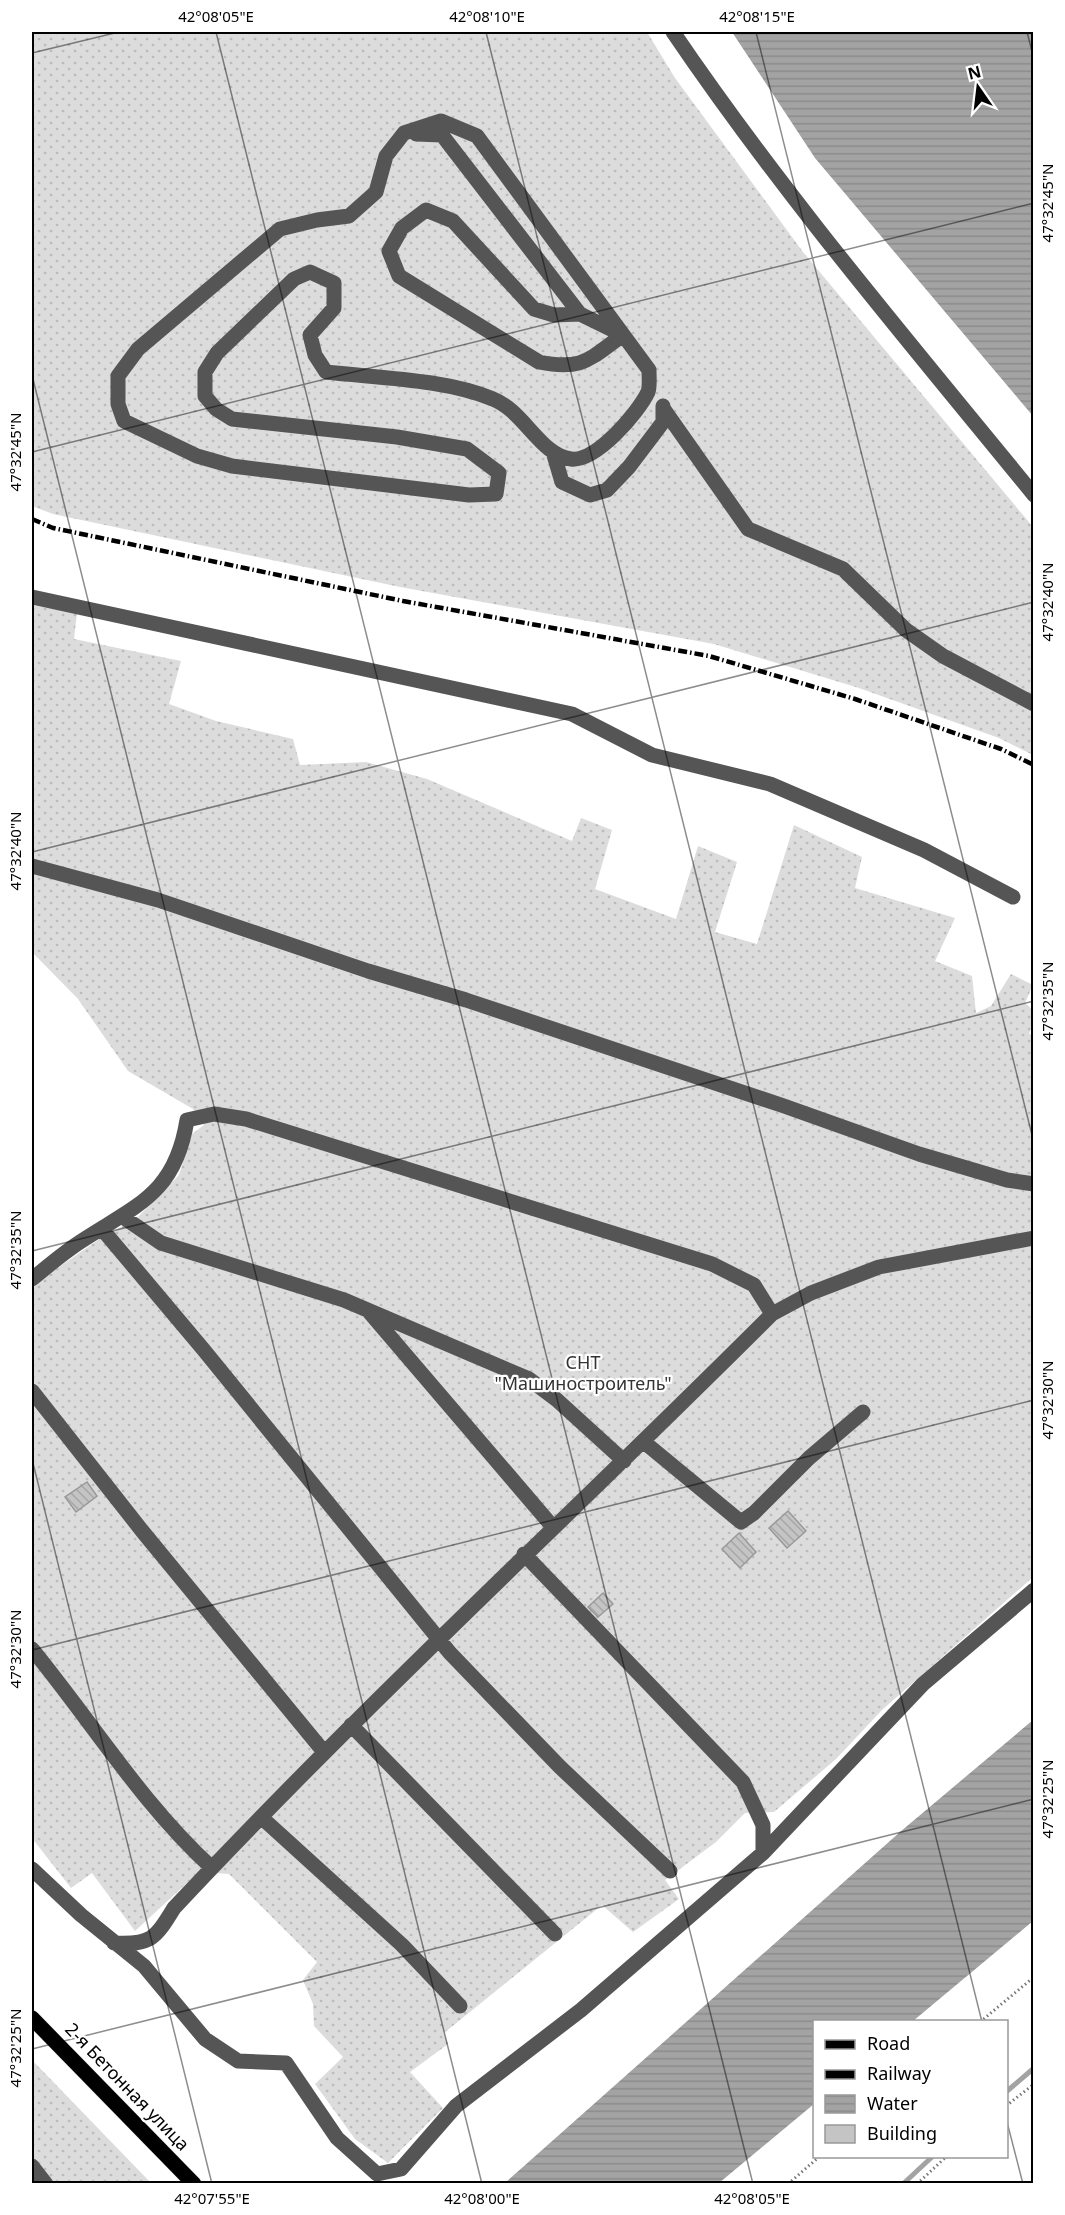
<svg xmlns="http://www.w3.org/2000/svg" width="1065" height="2215" viewBox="0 0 1065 2215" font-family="'Noto Sans',sans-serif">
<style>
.grass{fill:url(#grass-dots)}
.water{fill:url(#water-rules)}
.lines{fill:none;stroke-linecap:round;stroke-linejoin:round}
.stream{stroke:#a3a3a3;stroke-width:5}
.building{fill:url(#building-back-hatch);stroke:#999;stroke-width:1.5}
.major-casing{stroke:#dbdbdb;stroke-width:16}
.path{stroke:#777;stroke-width:3;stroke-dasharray:1.5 3;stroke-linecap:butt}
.minor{stroke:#555;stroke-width:15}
.major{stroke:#000;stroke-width:15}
.rail{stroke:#000;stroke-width:4.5;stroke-dasharray:9 3 1.5 3;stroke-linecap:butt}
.ticks{fill:none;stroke:#000;stroke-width:1.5;stroke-opacity:0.45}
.labels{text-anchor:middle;stroke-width:4.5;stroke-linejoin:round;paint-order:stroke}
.park-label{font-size:18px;fill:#333;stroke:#fff}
.street-label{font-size:18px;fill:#000;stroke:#fff}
.neatline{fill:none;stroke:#000;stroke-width:2}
.ticks-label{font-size:15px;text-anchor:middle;fill:#000}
</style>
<defs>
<pattern id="grass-dots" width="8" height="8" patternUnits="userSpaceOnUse" patternTransform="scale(1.5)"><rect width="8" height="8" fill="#dcdcdc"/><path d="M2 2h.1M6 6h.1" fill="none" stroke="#bbb" stroke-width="1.8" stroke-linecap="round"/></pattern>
<pattern id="water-rules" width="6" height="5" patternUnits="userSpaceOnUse" patternTransform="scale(1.5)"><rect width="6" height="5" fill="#a3a3a3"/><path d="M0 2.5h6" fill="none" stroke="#8b8b8b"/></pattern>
<pattern id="building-back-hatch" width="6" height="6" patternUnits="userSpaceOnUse" patternTransform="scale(1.5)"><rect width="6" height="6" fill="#c4c4c4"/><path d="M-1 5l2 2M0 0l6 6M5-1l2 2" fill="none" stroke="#a7a7a7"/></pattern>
</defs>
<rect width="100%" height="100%" fill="#fff"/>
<!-- grass -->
<path class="grass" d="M32,32H647L675,78L803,252L1033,527V755L999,738L859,688L714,644L400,587L53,514L32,506Z
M32,605L77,613L74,639L181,661L169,704L216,721L293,739L300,765L366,762L427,779L572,841L581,818L612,830L595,889L676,919L698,846L737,862L715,932L757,944L794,825L862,857L855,888L955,918L935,961L972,976L976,1013L991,1006L1011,974L1033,985L1025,1003L1034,1011L1033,1024L1029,1034L1034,1035L1033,1577L882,1710L836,1759L774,1812L745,1813L716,1842L665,1880L679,1899L633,1932L602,1905L444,2033L448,2044L410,2072L443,2108L388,2163L355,2139L315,2084L343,2057L314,2026L313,2004L303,1980L317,1962L229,1874L199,1872L135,1931L92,1873L71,1888L32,1838V1286L98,1240L137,1218L179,1175L192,1134L204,1125L193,1109L128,1071L78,999L32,952Z
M32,2060L151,2183H32Z"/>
<!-- water -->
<path class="water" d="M732,32H1033V416L815,158Z
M1033,1720V1921L913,2021L814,2022V2104L719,2183H505L900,1832Z"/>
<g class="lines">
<!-- stream -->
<path class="stream" d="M1006,2092L1034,2068
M903,2184L933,2156"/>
</g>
<!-- building -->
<path class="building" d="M87,1482L97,1496L76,1512L65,1497Z
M788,1511L806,1531L787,1548L769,1528Z
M739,1533L756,1552L740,1568L722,1549Z
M603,1593L613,1604L598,1617L588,1607Z"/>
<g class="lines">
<!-- major casing -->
<g class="major-casing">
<path id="major" d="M32,2018L194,2184"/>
</g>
<!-- path -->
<path class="path" d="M980,2022L1034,1977
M1006,2106L1034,2084
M788,2184L820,2156
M917,2184L947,2156"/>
<!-- minor -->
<path class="minor" d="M673,32C783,194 910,343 1034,495
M441,121L477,136L649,370C649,377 650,387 648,392C638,413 596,462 571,459C541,456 524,411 493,399C445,379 378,378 326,372L315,355L310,335L334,308V283L310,272L294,279L217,353L205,372V396L216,409L232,419L397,437L467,449L499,473L496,494L469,495L232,466L197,456L124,421L118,404V376L138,349L280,229L317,220L349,216L376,192L386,156L404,133Z
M416,134L442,135L580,314L554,315L534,309L453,221L426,210L402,228L389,251L399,276L539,362C583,371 589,359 623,335L580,314
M663,408L748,529L843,569L906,630L943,656L1034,704
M554,455L562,482L590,495L607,490L629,467L663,422V406
M32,597L572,714L652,755L770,784L924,850L1013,897
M32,866L158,900L368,971L466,1000L784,1106L919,1154L1007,1180L1034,1184
M123,1217L161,1243L344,1300L529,1379L557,1400L624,1461
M102,1229L203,1349L450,1653L560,1767L670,1871
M32,1279C47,1267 63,1253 80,1242C136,1205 175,1195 187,1120L214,1114L246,1119L712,1264L754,1285L772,1314L811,1293L879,1267L1034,1238
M370,1313L553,1527
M32,1391L143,1532L324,1752
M644,1442L741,1522L754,1513L809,1458L863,1412
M524,1554L743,1782L763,1825V1853
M32,1649C92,1722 142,1804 212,1868
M351,1725L555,1934
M261,1817L402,1945L460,2006
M32,1869L81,1915L144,1966L205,2039L238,2061L286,2063L337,2138L377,2174L401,2169L456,2106L581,2010L763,1853L923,1684L1034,1590
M114,1943C151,1945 155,1939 174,1908C366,1703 573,1513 772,1314
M32,2166L46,2184"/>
<!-- major -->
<use href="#major" class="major"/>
<!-- rail -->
<path class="rail" d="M32,519L53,528L403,601L709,656L855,699L1001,749L1034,765"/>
</g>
<!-- ticks -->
<path class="ticks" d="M216,32L753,2184M486,32L982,2022M756,32L1034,1143M1027,32L1034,59M32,53L119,32M32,375L482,2184M32,452L1034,203M32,852L1034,602M32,1251L1034,1001M32,1459L212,2184M32,1650L1034,1400M32,2049L1034,1799M1006,2118L1023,2184"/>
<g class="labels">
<!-- park labels -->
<g class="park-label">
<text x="583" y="1369">СНТ<tspan x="583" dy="21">"Машиностроитель"</tspan></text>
</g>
<!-- street labels -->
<g class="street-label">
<text transform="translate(127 2087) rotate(46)" y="6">2-я Бетонная улица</text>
</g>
</g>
<!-- border -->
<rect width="1065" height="2215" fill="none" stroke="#ffffff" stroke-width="66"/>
<!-- legend -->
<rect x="813" y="2020" width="195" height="138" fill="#ffffff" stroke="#999999" stroke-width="1.5"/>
<rect x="825" y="2040" width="30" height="9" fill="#000000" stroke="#999999" stroke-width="1.5"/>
<text x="867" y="2050" font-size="18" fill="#000000">Road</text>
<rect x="825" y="2070" width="30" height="9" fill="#000000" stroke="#999999" stroke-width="1.5"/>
<text x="867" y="2080" font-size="18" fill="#000000">Railway</text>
<rect x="825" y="2095" width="30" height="18" fill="url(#water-rules)" stroke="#999999" stroke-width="1.5"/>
<text x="867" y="2110" font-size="18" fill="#000000">Water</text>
<rect x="825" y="2125" width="30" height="18" fill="#c4c4c4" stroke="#999999" stroke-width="1.5"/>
<text x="867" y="2140" font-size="18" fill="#000000">Building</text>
<!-- north arrow -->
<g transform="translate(978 87) rotate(346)" stroke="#ffffff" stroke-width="4.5" paint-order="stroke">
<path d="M0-4.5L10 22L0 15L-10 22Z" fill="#000000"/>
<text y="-9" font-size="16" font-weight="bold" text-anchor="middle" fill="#000000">N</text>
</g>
<rect x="33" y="33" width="999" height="2149" class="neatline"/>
<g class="ticks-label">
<text x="216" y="22">42°08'05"E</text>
<text x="487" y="22">42°08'10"E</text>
<text x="757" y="22">42°08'15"E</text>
<text transform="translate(1048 203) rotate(-90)" y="5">47°32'45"N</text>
<text transform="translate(16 452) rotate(-90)" y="5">47°32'45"N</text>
<text transform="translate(1048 602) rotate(-90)" y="5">47°32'40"N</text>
<text transform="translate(16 851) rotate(-90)" y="5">47°32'40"N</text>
<text transform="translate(1048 1001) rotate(-90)" y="5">47°32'35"N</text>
<text transform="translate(16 1250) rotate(-90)" y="5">47°32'35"N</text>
<text transform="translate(1048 1400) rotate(-90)" y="5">47°32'30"N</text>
<text transform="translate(16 1649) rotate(-90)" y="5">47°32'30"N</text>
<text transform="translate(1048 1799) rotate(-90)" y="5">47°32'25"N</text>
<text transform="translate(16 2048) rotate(-90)" y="5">47°32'25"N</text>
<text x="212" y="2204">42°07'55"E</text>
<text x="482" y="2204">42°08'00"E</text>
<text x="752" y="2204">42°08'05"E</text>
</g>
</svg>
